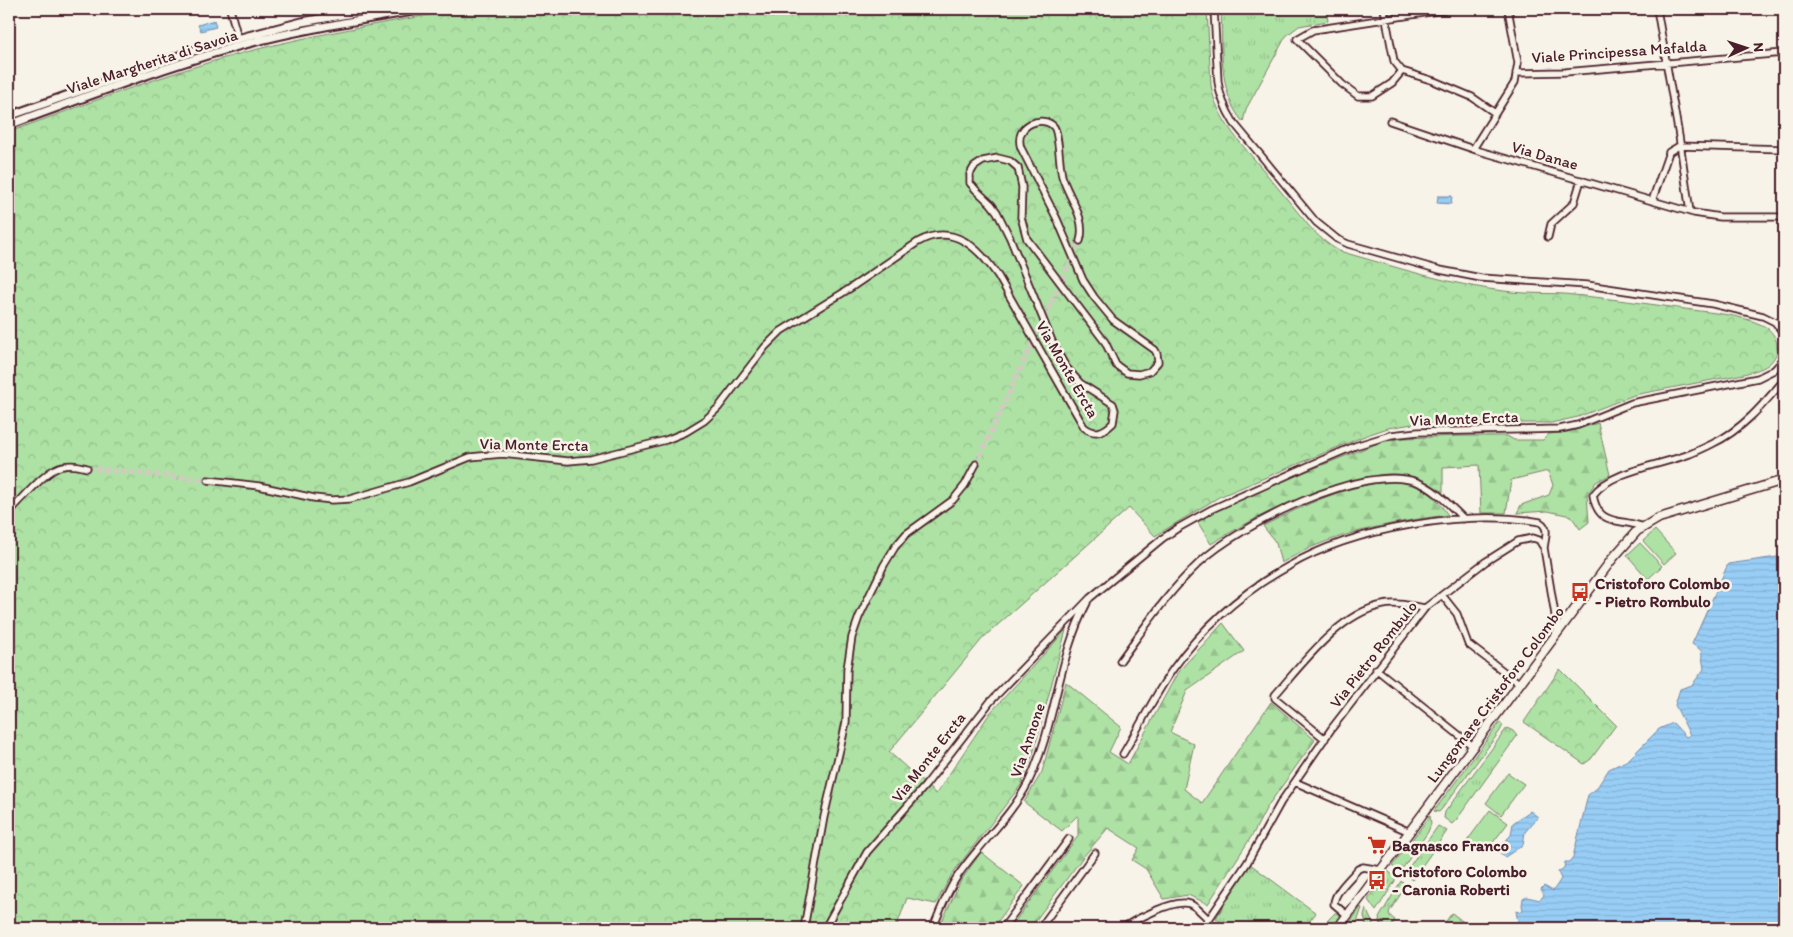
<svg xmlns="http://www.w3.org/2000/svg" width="1793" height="937" viewBox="0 0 1793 937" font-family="Itim,sans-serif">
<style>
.grass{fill:url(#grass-tufts);stroke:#7c8068}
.forest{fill:url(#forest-firs);stroke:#7c8068}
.park{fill:url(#park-crowns);stroke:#7c8068}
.garden{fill:#ade2a4;stroke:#7c8068}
.water{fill:url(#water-rules);stroke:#7988a5}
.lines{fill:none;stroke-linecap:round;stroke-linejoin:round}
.minor-tunnel{stroke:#d4c9c2;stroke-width:5.5;stroke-dasharray:5.5 3;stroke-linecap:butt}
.minor-casing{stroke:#4a1f2b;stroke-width:9}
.tertiary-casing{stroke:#4a1f2b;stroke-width:11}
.secondary-casing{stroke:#4a1f2b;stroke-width:11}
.minor{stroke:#f7f3e8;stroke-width:5.5}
.tertiary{stroke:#f7f3e8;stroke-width:7}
.secondary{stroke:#f7f3e8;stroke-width:8}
.labels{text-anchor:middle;stroke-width:5;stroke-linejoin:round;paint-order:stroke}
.street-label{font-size:16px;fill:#4a1f2b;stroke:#f7f3e8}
.poi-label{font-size:16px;font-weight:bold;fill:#4a1f2b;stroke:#f7f3e8;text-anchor:start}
</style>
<defs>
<pattern id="grass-tufts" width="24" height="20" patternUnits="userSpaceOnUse" patternTransform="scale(1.25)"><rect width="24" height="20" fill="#ade2a4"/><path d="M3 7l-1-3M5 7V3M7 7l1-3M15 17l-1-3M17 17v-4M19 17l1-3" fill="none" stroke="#96c18d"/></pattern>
<pattern id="forest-firs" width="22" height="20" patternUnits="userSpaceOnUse" patternTransform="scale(1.25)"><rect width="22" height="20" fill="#ade2a4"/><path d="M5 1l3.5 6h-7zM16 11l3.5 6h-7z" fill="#96c18d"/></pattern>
<pattern id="park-crowns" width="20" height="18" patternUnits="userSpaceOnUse" patternTransform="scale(1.25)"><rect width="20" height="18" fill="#ade2a4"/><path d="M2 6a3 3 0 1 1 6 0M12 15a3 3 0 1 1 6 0" fill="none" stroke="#96c18d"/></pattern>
<pattern id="water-rules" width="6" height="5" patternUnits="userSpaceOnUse" patternTransform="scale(1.25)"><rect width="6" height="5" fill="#98cef6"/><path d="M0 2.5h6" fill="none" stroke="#84b0d3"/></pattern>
</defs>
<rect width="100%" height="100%" fill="#f7f3e8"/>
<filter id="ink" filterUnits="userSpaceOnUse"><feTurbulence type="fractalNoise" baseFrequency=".02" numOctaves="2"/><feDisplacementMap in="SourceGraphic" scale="10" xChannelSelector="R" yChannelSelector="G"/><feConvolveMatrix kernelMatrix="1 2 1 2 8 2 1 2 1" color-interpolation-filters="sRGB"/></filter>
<g filter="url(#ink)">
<!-- grass -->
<path class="grass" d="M1221,9H1326L1328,21L1299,26L1286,36L1246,109L1243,122C1217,92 1223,46 1221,9Z
M1500,722L1503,725L1500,731L1441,810L1439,812L1434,811Z
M1507,728L1513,731L1517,736L1457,819L1452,824L1444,818L1445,812Z
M1430,816L1431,824L1428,832L1400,872L1392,866Z
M1438,826L1447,831L1412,880L1404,874Z
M1250,864L1316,913L1304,928H1227L1216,918Z
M1388,871L1395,877V881L1376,911L1368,900Z
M1401,881L1406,886L1389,912L1390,916L1395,920L1390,928H1382L1379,918Z
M1361,907L1362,908L1355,928H1346Z
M1366,909L1375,928H1367L1364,916Z
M1335,913H1340V918L1332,928H1324L1328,920Z
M1452,913L1471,928H1457L1460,924L1459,922L1453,928H1441Z"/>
<!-- forest -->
<path class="forest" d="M1598,423L1610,475L1596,482L1587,495L1589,522L1580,529L1571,516L1548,511L1517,513L1521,505L1549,495L1553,485L1548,471L1511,480L1506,513H1481L1479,465L1443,467V492C1429,482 1415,475 1397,474C1383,473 1369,477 1355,480C1303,493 1257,516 1211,544L1197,521L1218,510L1297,475L1381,442L1403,438L1462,436H1507L1514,440H1543L1549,434L1568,432Z
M1395,481C1424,486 1431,491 1448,515C1405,520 1352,530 1312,547C1301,552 1291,558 1281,563L1276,543L1263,526C1304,505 1348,484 1395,481Z
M1223,623L1244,651L1187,691L1170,732L1194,744L1184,789L1202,803L1271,702L1315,740L1267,807L1253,834L1208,904L1188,895L1164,899L1146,869L1132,860L1139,848L1108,828L1083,857L1030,928H1010L1078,836V815L1062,831L1024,802L1042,772L1066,682L1121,727L1109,752L1128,764L1178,672Z
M981,852L1024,886L993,928H939L960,882Z"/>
<!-- park -->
<path class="park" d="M466,9H1207L1211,85C1216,118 1240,142 1260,166C1276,186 1293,206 1309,226C1318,236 1327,244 1339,251C1396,267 1453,286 1512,292C1529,294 1547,293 1564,294C1607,298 1650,304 1692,310C1715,313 1741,315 1762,325C1776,331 1783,350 1771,362C1765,369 1753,371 1744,374L1634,395L1578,417L1551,423H1419L1388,428L1367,435L1219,497L1155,536L1129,508L983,638L889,752L936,794L990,713L1066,630L1033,754L1021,785L952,874L936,904L907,898L896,928H9V132C87,104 166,73 246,52C319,33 393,21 466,9Z
M1560,669L1616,725L1591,759L1584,764L1524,722Z"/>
<!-- garden -->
<path class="garden" d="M1655,530L1676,553L1664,564L1643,541Z
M1640,543L1662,566L1648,579L1627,555Z
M1508,773L1524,784L1501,815L1486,803Z
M1490,810L1508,823L1484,854L1467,841Z"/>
<!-- water -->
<path class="water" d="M214,20L216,27L201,31L198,25Z
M1438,196H1452L1451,204L1437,203Z
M1784,556V928H1519L1516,911L1520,912L1523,910L1522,905L1523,899L1527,897L1540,900L1544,895L1541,889L1544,886L1553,891L1561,879L1558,872L1564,868L1565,862H1569L1573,857L1588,795L1596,789L1609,769L1628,760L1659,729L1673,723L1686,737L1690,735L1675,705L1680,689L1692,685L1704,669L1701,650L1692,644L1728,564Z
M1530,811L1538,817L1525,832L1523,845L1505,857L1497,850L1511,835L1513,823Z"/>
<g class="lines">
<!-- minor-tunnel -->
<path class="minor-tunnel" d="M976,464L1080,241
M87,468L208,480"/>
<!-- minor casing -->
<g class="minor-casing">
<path id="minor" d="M230,9L238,38
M1214,9L1218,82C1220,98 1226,110 1234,123L1316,222L1337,239L1348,244L1440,270L1481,278L1587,285L1713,304L1763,316L1775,322L1784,334
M1384,9L1394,61L1402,71
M1657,9L1679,136L1690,212
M1402,71L1392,83L1372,96H1358L1342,84L1297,39L1313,30L1450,9
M1402,71L1434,81L1472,97L1495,113
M1516,73L1565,72L1784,53
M1390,121L1476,150L1694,213L1720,217H1784
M1473,149L1515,82L1518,63L1508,9
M1652,201L1669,152L1679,146L1784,149
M1548,237L1551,224L1574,203L1581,180
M208,480L259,486L314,498L332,500L350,499L409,482L470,457L502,454L568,461L591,459L666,440L686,432L704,421L718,408L765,347L781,331L849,289L918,242C953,222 979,248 998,276L1084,427C1095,436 1104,432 1113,423L1115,410L1113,404L1080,383L1066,367L1054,346L1010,238L997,212L991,204L976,190L970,183V174L974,167L983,161L998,158L1010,161L1018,168L1022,187L1021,217L1027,239L1105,342L1116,365L1127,373L1139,374L1150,371L1158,362L1157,354L1155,350L1113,320L1094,297L1083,280L1057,219L1021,148C1013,124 1044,114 1054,127C1059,133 1059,164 1062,176C1068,197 1087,218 1080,241
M9,512C21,501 47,468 63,466C72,464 79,466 87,468
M1643,527C1620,518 1598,527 1593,495C1610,471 1660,465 1687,455C1696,452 1704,448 1712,444C1742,430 1763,405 1784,380
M1442,595L1457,614L1468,644L1520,684
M1120,661C1145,627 1168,592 1199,563C1238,526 1363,462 1417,482C1436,489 1449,505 1464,519
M1376,669L1474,747
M1325,739L1275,698V695C1303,663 1340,613 1383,605C1396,602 1412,606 1425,608
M1123,754C1140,726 1154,696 1173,669C1203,627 1244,591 1289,566C1353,528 1467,509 1540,522C1550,528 1545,538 1544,548
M1295,782L1410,832
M1347,915L1334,904C1334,892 1351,878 1358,869L1363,867L1381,870
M804,928L824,817L843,736L846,722L847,669L852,637L859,617L884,565L895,547L906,534L953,500L965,485L976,464
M825,928L867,852L925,786L990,702L1090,598L1163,538L1178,528L1212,509L1308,466L1355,446L1391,435L1418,432L1560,429L1578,425L1632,403L1758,378L1774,370L1784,359
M933,928C940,911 947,892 957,877C979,844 1010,818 1028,783C1056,726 1057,659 1087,603
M1003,928L1069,839
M1040,928L1095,853
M1122,928C1135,920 1175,898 1190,904C1197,907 1203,914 1208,919
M1203,928L1247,863L1281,802L1332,728L1425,608L1485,562L1518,541L1533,538L1539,540L1544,548L1558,633"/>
</g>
<!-- tertiary casing -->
<g class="tertiary-casing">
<path id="tertiary" d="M9,116L199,49L302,22L376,9
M9,125C85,97 160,68 238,46C299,29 362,20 424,9"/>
</g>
<!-- secondary casing -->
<g class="secondary-casing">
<path id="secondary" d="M1338,928L1613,558L1637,531L1659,518L1784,480"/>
</g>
<!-- minor -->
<use href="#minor" class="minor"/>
<!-- tertiary -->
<use href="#tertiary" class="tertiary"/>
<!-- secondary -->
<use href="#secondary" class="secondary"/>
</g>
</g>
<!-- icons -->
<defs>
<g id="bus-bare" transform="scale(1.5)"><path d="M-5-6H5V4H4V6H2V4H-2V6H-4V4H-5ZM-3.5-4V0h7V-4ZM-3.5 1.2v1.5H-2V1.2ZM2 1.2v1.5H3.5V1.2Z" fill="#c8321e" stroke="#f7f3e8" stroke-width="2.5" paint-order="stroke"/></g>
<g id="supermarket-bare" transform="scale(1.5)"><path d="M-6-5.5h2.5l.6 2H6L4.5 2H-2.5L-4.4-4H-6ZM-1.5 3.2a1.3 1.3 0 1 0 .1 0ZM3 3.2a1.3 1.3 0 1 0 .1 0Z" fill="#c8321e" stroke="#f7f3e8" stroke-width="2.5" paint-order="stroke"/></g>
</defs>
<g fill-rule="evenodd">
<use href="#bus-bare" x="1580" y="592"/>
<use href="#supermarket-bare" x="1377" y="845"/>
<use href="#bus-bare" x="1377" y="880"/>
</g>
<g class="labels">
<!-- street labels -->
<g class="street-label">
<text transform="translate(1619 51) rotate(-4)" y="6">Viale Principessa Mafalda</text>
<text transform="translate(152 61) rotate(-18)" y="6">Viale Margherita di Savoia</text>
<text transform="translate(1545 155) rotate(16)" y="6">Via Danae</text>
<text transform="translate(1068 369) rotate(60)" y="6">Via Monte Ercta</text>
<text transform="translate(1464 418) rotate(-2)" y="6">Via Monte Ercta</text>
<text transform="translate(534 444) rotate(1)" y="6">Via Monte Ercta</text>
<text transform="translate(1373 654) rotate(-52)" y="6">Via Pietro Rombulo</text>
<text transform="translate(1495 694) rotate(-53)" y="6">Lungomare Cristoforo Colombo</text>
<text transform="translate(1027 740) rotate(-71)" y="6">Via Annone</text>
<text transform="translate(928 757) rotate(-52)" y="6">Via Monte Ercta</text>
</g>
<!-- poi labels -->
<g class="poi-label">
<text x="1595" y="589">Cristoforo Colombo<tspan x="1595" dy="18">- Pietro Rombulo</tspan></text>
<text x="1392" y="851">Bagnasco Franco</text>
<text x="1392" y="877">Cristoforo Colombo<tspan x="1392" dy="18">- Caronia Roberti</tspan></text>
</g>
</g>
<!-- margin -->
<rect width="1793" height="937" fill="none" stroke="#f7f3e8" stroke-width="30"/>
<rect x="15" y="15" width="1763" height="907" fill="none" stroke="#4a1f2b" stroke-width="2" filter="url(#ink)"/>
<!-- north arrow -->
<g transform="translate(1746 48) rotate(87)" stroke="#f7f3e8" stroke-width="4" paint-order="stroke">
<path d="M0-4L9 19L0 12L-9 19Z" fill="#4a1f2b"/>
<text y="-8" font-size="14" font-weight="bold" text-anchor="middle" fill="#4a1f2b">N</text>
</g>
</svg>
